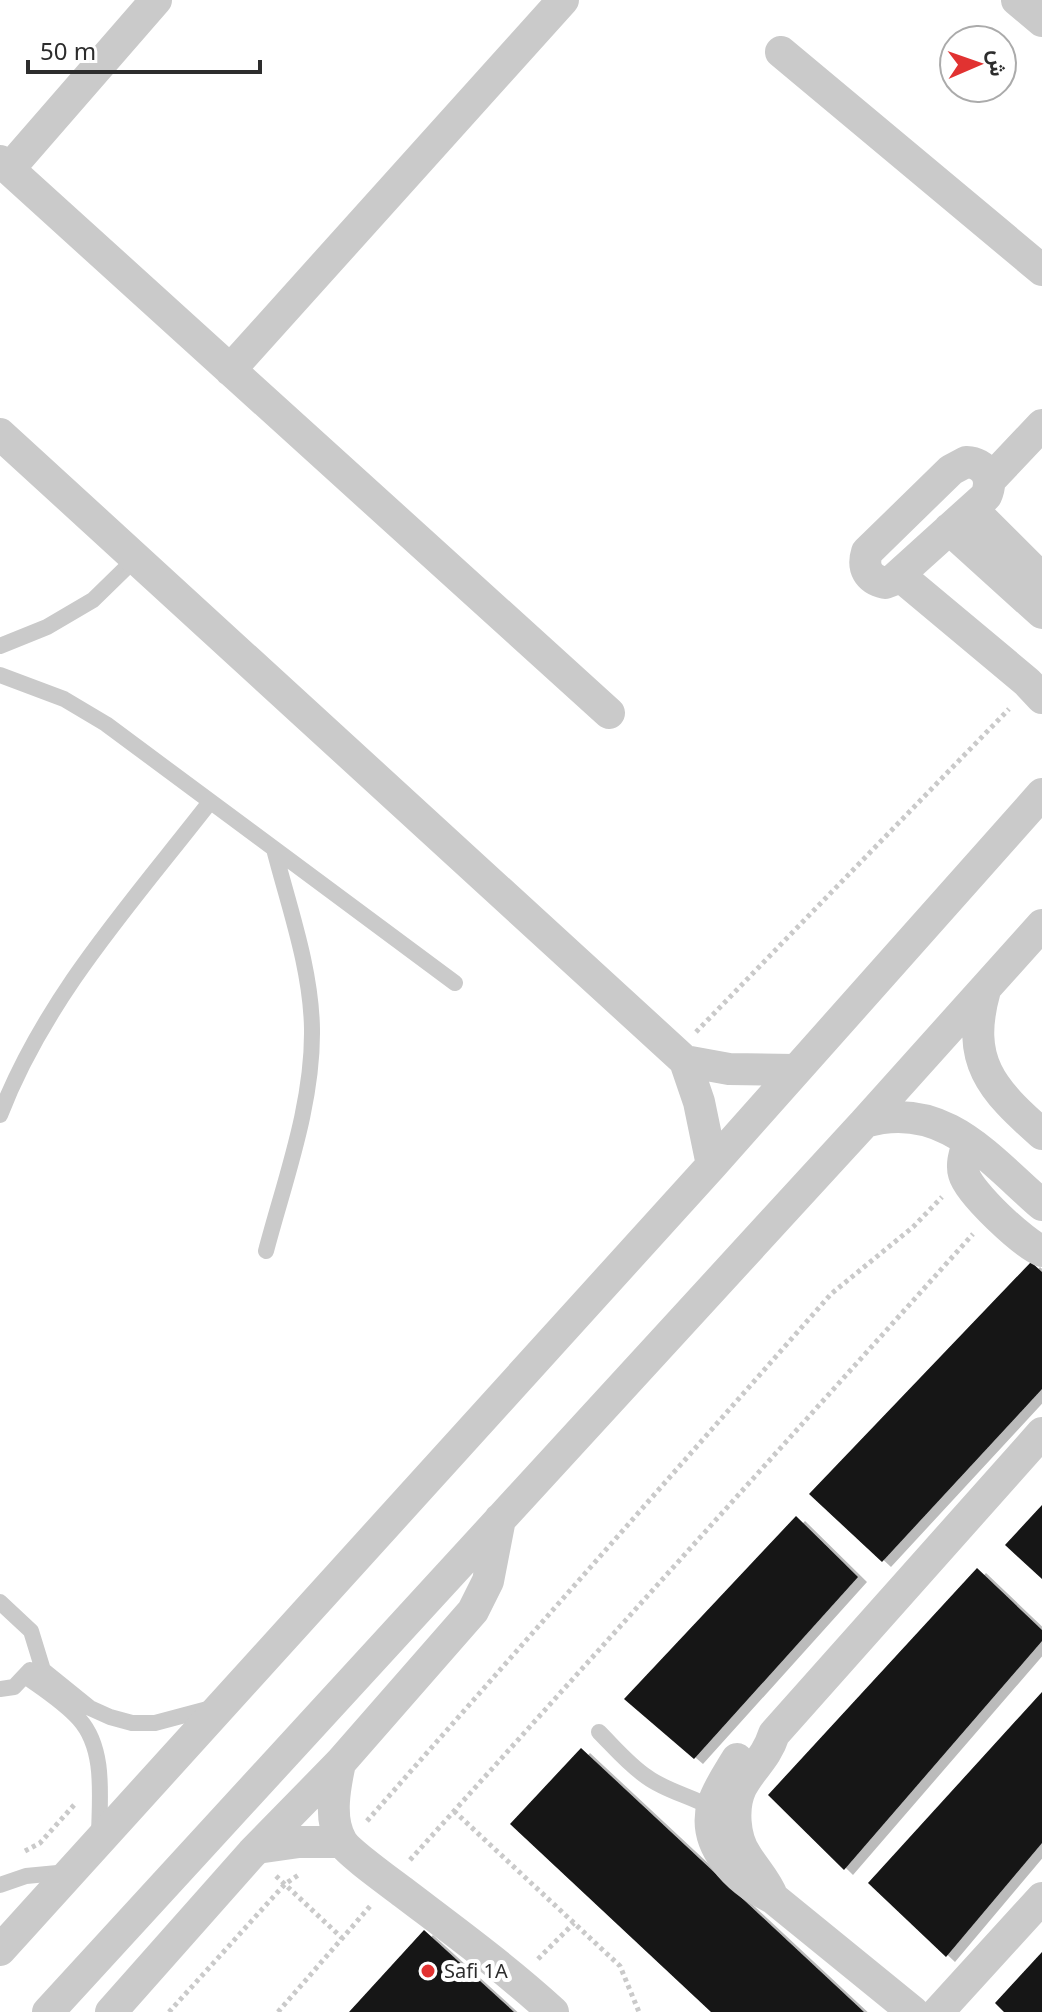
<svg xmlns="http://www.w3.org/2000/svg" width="1042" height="2012" viewBox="0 0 1042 2012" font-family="'Noto Sans',Vazirmatn,sans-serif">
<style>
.building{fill:#141414;filter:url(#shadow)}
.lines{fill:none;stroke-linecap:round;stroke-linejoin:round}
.path{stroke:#cacaca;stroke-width:5;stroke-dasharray:4 4;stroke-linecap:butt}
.lane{stroke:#cacaca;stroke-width:16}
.street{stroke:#cacaca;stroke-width:32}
.poi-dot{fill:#e13231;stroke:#fff;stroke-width:3}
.labels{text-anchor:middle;stroke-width:8;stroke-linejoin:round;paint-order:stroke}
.poi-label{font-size:20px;fill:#2d2d2d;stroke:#fff;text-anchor:start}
</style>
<defs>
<filter id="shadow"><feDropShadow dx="9" dy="5" stdDeviation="0" flood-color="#0004"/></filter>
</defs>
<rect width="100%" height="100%" fill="#fff"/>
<!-- building -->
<path class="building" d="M1031,1262L1042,1272V1389L882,1562L809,1494Z
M1042,1505V1579L1005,1545Z
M796,1516L858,1577L694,1759L624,1699Z
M977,1568L1042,1630V1641L844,1870L768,1795Z
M1042,1692V1843L946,1957L868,1883Z
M581,1748L864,2012H711L510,1824Z
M424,1930L514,2012H349Z
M1042,1952V2012H1004L995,2003Z"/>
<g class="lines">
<!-- path -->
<path class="path" d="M696,1032L1009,709
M454,1811L620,1966L639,2012
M367,1821L831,1294L913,1227L942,1197
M25,1851L40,1843L75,1804
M410,1860L973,1234
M276,1876L342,1938
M538,1959L574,1923
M169,2012L285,1884L300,1874
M278,2012L372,1904"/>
<!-- lane -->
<path class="lane" d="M0,646L47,627L93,600L134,560
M0,675L64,699L106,724L455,983
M0,1115C46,996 133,901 210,802
M266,1251C285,1179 313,1105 312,1029C311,968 289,907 274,849
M0,1602L31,1631L43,1670L90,1708L110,1717L132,1723H155L215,1707
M25,1676C43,1689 64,1702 79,1719C107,1750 99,1801 99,1840
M0,1689L14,1687L30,1670
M599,1732C614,1747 629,1765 647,1777C666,1791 691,1796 712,1808
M0,1885L26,1876L68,1872"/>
<!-- street -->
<path class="street" d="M1017,0L1042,21
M781,52L1042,270
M0,161L609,713
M9,169L156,0
M230,370L563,0
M0,434L685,1061L699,1102L712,1165
M966,462C985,463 994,478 986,496L893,580L885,583C868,579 862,568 867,552L951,470Z
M990,480L1042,425
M972,509L1042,579
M949,529L1042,613
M899,575L1027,682L1042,698
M985,990C965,1061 991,1089 1042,1134
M685,1061L729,1069L795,1070
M865,1122C943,1099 988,1158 1042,1205
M968,1142C965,1153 961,1164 964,1174C969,1193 1024,1244 1042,1251
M737,1759C728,1774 718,1788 713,1804C701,1846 738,1881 773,1898L913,2012
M340,1763C335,1786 328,1820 342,1842C349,1853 391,1883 404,1893C454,1931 506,1969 553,2012
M257,1848L299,1842H342
M773,1898C766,1880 755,1870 746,1855C734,1837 732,1807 741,1788C751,1768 766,1759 774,1734L1042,1433
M0,1950L712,1165L1042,794
M48,2012L865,1122L1042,925
M111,2012L252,1853L340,1763L473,1611L488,1581L500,1519
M938,2012L1042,1898"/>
</g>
<!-- markers -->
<circle class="poi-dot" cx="428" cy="1971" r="8"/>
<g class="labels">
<!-- poi labels -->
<g class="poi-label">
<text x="444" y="1978">Safi 1A</text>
</g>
</g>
<!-- north arrow -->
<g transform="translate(978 64) rotate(88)"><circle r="38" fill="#ffffff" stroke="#ababab" stroke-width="2"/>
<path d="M0-6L14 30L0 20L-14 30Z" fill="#e13231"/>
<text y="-12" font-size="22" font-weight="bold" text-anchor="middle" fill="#2d2d2d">ش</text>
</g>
<!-- scale -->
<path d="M28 60v12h232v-12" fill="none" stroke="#2d2d2d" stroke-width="4"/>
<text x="40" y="60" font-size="24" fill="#2d2d2d" stroke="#ffffff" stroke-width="6" paint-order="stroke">50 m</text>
</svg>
